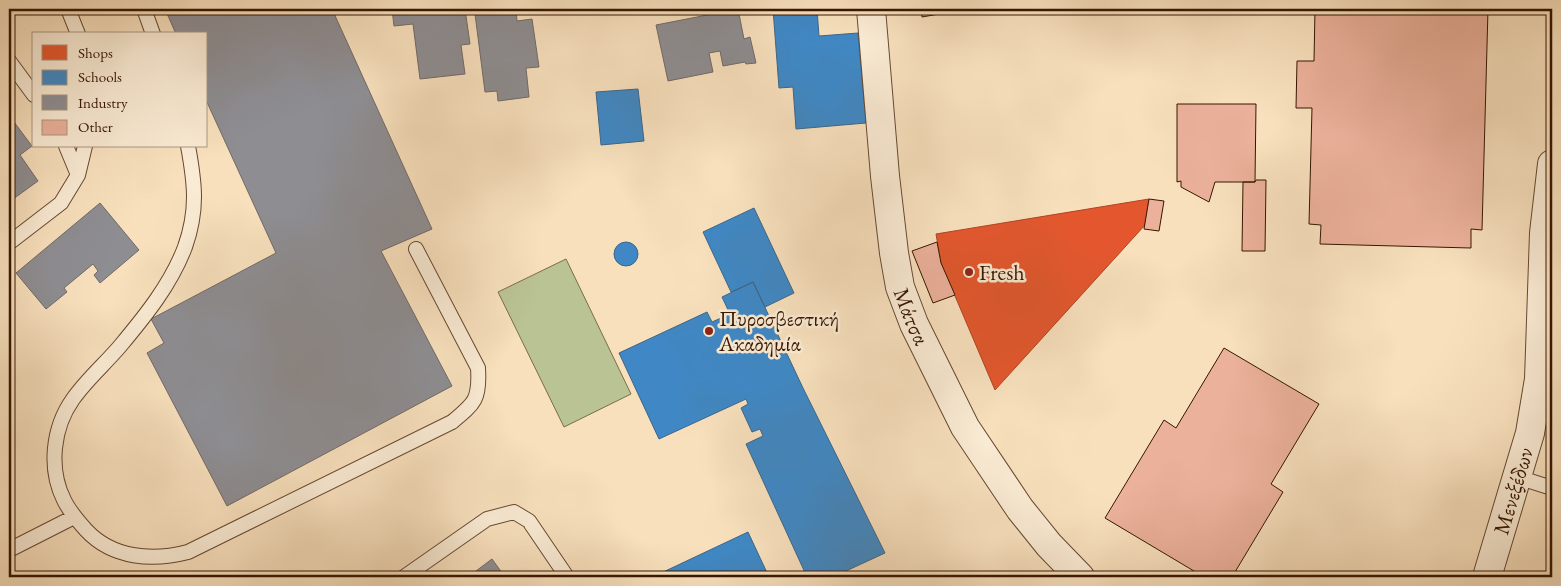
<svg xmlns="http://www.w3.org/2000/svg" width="1561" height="586" viewBox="0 0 1561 586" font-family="'EB Garamond',serif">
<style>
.green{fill:#bac394;stroke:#786c4b}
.shops{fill:#e4572e;stroke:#b04421}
.schools{fill:#3f88c5;stroke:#3c668a}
.industry{fill:#8d8d92;stroke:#736967}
.building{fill:#ecb19b;stroke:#361602}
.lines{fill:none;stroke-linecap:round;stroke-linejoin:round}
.lane-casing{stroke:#664831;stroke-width:16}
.street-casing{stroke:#664831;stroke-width:30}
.lane{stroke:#faebd4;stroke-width:14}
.street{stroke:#faebd4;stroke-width:28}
.poi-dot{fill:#8f2418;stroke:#faebd4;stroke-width:2}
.labels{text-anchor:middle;stroke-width:5;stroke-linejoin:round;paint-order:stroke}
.poi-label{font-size:22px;fill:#361602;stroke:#faebd4;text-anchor:start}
.street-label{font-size:22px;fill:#361602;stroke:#faebd4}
</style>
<rect width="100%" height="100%" fill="#f8e0bd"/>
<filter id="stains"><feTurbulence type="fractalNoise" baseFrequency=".004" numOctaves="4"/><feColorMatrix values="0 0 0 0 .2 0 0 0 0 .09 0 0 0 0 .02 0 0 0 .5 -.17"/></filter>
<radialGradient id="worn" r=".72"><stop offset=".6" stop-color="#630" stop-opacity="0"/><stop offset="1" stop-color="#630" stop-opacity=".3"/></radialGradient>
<!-- green -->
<path class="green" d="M566,259L631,394L564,427L498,292Z"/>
<!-- shops -->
<path class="shops" d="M1149,199L1145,225L995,390L941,263L936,234Z"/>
<!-- schools -->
<path class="schools" d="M773,9H817L819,36L858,33L866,123L796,129L793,87L779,88Z
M638,89L644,141L601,145L596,92Z
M754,208L794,293L765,307L753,282L731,292L703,232Z
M614 254a12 12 0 1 1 24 0a12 12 0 1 1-24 0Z
M753,282L803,388L885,553L833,577H807L746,444L763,436L760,429L752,432L741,408L748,404L746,399L659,439L619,353L707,312L712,322L730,314L722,297Z
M748,532L769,577H660L659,574Z"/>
<!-- industry -->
<path class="industry" d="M165,9H332L432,229L381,251L452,386L227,506L147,353L164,343L151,319L276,253L206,100V34H176Z
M392,9H465L470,44L461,45L465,74L420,79L413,24L394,26Z
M516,9L517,21L532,19L539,67L526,68L529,97L498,101L497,91L485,92L475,14Z
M738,9L744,39L750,37L756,63L746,64L745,62L723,66L720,51L709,53L713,72L668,81L656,25Z
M14,122L32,146L20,155L38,181L9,202V126Z
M100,203L139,250L100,283L94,275L98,271L93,264L64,288L67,292L46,309L16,273Z
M492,559L505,577H468Z"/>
<!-- building -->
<path class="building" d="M921,9H967L922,17Z
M1315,9H1488L1482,230L1471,229V248L1320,244L1321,225L1309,224L1312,108H1296L1297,61H1314Z
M1177,104H1256L1255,182H1215L1209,202L1181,187V181L1177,182Z
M1256,180H1266L1265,251H1242L1243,182H1255Z
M1149,199L1164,201L1159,231L1144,229Z
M937,242L941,263L955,295L933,303L912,251Z
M1224,348L1319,404L1271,484L1283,492L1232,577H1204L1105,518L1164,420L1176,428Z"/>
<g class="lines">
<!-- lane casing -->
<g class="lane-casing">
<path id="lane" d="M68,9L78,34
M144,9L153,34
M9,61L34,95
M66,146L78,175
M188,146C195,184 198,210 185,247C171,284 146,315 121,345C106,363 87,379 73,399C53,427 48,468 64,500C69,511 78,521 86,530C113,559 153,561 188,552L452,422C475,403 480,399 478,368L416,249
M9,243L61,203L78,175L85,146
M1517,477L1552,488
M9,550L74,517
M404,577L487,519L514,512L529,521L567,577"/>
</g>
<!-- street casing -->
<g class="street-casing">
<g id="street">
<path id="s1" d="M871,9L885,176L894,253L900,287L914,324L965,427L1020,509L1049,545L1080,577"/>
<path id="s2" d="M1487,577L1530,433L1539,379L1544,233L1552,164"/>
</g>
</g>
<!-- lane -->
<use href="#lane" class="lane"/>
<!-- street -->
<use href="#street" class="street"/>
</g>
<!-- markers -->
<g class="poi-dot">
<circle cx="969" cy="272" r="5"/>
<circle cx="709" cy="331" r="5"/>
</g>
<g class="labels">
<!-- poi labels -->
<g class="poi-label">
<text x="979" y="280">Fresh</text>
<text x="719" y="326">Πυροσβεστική<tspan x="719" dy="25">Ακαδημία</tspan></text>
</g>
<!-- street labels -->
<g class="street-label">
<text dy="8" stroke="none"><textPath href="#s1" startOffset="311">Μάτσα</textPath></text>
<text dy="8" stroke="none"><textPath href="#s2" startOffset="90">Μενεξέδων</textPath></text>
</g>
</g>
<!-- margin -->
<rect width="1561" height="586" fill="none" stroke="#f8e0bd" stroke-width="30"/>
<rect x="10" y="10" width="1541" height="566" fill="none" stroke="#361602" stroke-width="2.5"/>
<rect x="15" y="15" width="1531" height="556" fill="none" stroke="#361602"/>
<!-- legend -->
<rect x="32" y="32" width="175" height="115" fill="#faebd4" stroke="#ac9680"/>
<rect x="42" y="45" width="25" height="15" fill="#e4572e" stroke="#ac9680"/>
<text x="78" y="58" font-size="15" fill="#361602">Shops</text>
<rect x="42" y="70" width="25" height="15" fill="#3f88c5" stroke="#ac9680"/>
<text x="78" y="82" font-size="15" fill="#361602">Schools</text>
<rect x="42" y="95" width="25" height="15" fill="#8d8d92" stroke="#ac9680"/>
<text x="78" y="108" font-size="15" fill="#361602">Industry</text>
<rect x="42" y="120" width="25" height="15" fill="#ecb19b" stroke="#ac9680"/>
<text x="78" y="132" font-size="15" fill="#361602">Other</text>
<rect width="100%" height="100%" filter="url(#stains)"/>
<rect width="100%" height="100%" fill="url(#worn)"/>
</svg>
